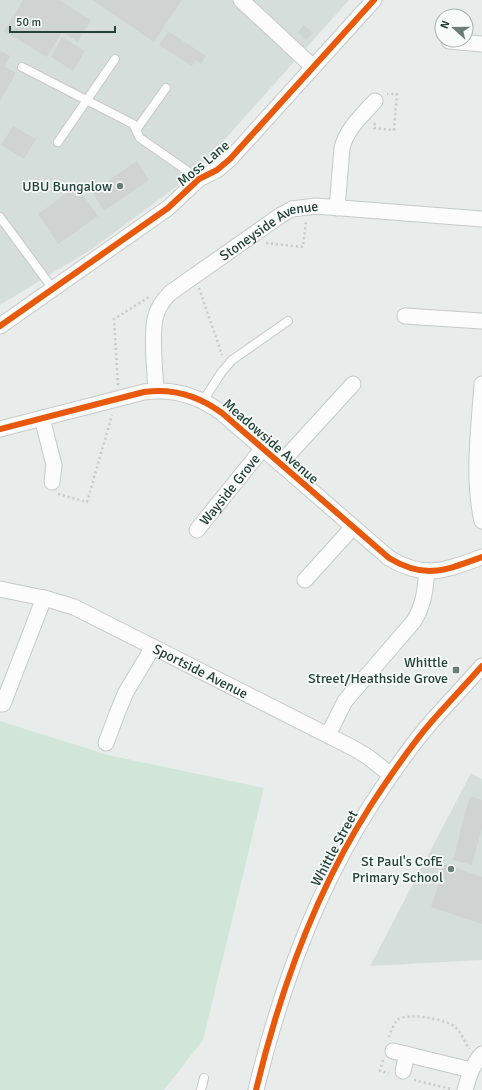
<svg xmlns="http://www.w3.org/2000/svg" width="482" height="1090" viewBox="0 0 482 1090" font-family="Signika,sans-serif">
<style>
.built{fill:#d6dedb}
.green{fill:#d1e6d8}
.building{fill:#cfd4d2}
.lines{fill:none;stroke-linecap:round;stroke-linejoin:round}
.lane-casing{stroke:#c5cac8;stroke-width:10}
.street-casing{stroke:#c5cac8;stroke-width:17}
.path{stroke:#c3ccca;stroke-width:2.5;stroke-dasharray:2 3;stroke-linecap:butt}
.lane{stroke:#fcfcfc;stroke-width:8}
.street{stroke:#fcfcfc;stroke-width:15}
.cycleway-casing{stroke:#f7fbf9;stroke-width:8}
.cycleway{stroke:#e8590c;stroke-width:6}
.poi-dot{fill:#697e78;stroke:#f7fbf9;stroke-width:1.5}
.labels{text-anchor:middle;stroke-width:3.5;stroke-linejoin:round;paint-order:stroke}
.street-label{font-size:14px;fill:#24423a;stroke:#f7fbf9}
.poi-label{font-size:14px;fill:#24423a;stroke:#f7fbf9;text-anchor:end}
</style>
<rect width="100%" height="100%" fill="#e8edeb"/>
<!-- built -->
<path class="built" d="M0,0H349L195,173L92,249L0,305Z
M471,773L482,779V960L370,966Z"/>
<!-- green -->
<path class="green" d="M0,721L108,755L264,788L203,1040L164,1090H0Z"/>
<!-- building -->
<path class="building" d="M23,0H59L91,20L78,42L62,32L47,57L4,31Z
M92,0H182L154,42Z
M304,25L313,33L306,40L298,32Z
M168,31L206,56L201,64L195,60L192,66L159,45Z
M62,37L85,51L73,71L51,57Z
M0,50L10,56L4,66L16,73L0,102Z
M13,126L36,139L24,159L1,145Z
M137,161L149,180L104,211L92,192Z
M76,186L98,216L58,244L38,214Z
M470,796L482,800V828L472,865L453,860L460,834H459Z
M445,864L482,877V924L431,907Z"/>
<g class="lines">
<!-- lane casing -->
<g class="lane-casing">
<path id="lane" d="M22,67L133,124L140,138L199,179
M136,130L166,88
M58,142L115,59
M0,217L53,289
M203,401L221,373L232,360L288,321
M201,1090L204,1078"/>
</g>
<!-- street casing -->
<g class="street-casing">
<g id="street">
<path d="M241,0L313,67"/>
<path d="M449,41L482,44"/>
<path d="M337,208L342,148C347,128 362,116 375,101"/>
<path d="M405,316L482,321"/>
<path d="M0,326L168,208L199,179L217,170L230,159L374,0"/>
<path d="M482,384C479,429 472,477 482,521"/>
<path id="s1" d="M156,390C155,371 151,338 155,319C157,309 163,300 170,293L281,215L292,209L316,206L482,219"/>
<path d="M42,418L54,465L52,482"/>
<path d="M0,429L144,392C172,388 199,396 222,413L389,558C425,580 446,570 482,557"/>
<path d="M280,464L353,384"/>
<path id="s2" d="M197,530L263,448"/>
<path d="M305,580L353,527"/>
<path id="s3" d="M0,589L44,598L74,607L355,749L368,757L391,775"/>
<path d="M0,704H3L44,598"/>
<path d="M328,735L345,701L414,621C424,604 425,591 427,571"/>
<path d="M106,743L118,711L126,692L153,647"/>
<path d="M393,1051L471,1070"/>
<path d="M403,1071L407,1054"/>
<path d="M256,1090C280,990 315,892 371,805C390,776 410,746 433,720C449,702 466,684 482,666"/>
<path d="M465,1090C469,1076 472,1065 482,1054"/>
</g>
</g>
<!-- path -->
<path class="path" d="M375,123L374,128L394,130L397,94H387
M266,243L303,247L306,221
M199,288L222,355
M118,385L114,319L149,297
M58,494L87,502L112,415
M389,1037C390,1033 394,1024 397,1020C407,1012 446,1019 455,1027C461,1032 465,1042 469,1049
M383,1060L380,1071L389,1073
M414,1080L451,1089"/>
<!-- lane -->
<use href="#lane" class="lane"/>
<!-- street -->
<use href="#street" class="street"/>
<!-- cycleway casing -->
<g class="cycleway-casing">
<path id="cycleway" d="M0,326L168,208L199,179L217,170L230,159L374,0
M0,429L144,392C172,388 199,396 222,413L389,558C425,580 446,570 482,557
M256,1090C280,990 315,892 371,805C390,776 410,746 433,720C449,702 466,684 482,666"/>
</g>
<!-- cycleway -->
<use href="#cycleway" class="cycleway"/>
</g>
<!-- markers -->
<g class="poi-dot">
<circle cx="120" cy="186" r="4"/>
<rect x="452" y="666" width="8" height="8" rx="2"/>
<circle cx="451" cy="869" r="4"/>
</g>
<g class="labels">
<!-- street labels -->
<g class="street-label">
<text transform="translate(203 163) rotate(-40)" y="5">Moss Lane</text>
<text dy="5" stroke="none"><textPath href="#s1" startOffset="220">Stoneyside Avenue</textPath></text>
<text transform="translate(271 441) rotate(41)" y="5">Meadowside Avenue</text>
<text dy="5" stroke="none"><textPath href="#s2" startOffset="52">Wayside Grove</textPath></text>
<text dy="5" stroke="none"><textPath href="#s3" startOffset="218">Sportside Avenue</textPath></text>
<text transform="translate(334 848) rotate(-62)" y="5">Whittle Street</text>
</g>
<!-- poi labels -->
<g class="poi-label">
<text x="112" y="191">UBU Bungalow</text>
<text x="448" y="667">Whittle<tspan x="448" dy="16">Street/Heathside Grove</tspan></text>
<text x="443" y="866">St Paul's CofE<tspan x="443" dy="16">Primary School</tspan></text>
</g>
</g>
<!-- north arrow -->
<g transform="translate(454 28) rotate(291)"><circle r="19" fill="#f7fbf9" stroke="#a3b1ad"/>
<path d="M0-3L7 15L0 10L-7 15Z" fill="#697e78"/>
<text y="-6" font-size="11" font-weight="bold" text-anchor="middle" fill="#24423a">N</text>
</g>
<!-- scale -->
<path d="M10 26v6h105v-6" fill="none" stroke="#24423a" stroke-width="2"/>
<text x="16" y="26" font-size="12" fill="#24423a" stroke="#f7fbf9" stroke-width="3" paint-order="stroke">50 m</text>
</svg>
